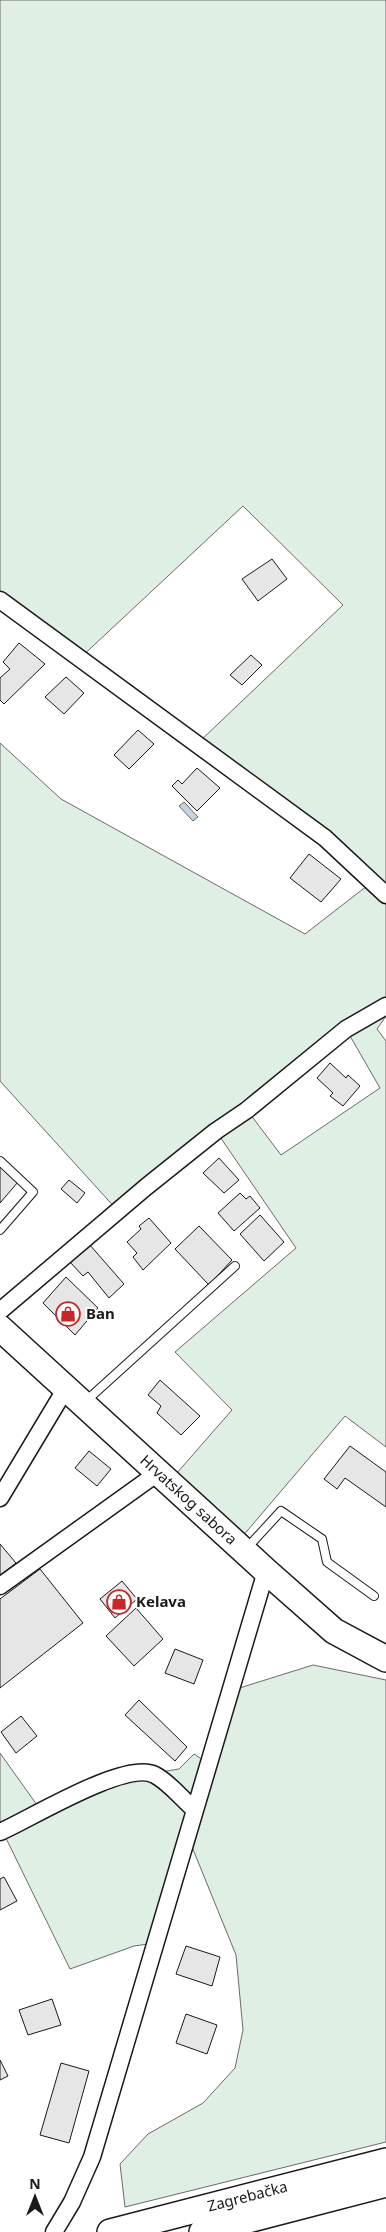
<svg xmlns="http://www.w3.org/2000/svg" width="386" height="2232" viewBox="0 0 386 2232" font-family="'Noto Sans',sans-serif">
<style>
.green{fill:#e0efe3;stroke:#6a6a6a;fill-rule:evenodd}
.water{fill:#c6d2dc;stroke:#6a6a6a}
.building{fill:#e6e6e6;stroke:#1a1a1a}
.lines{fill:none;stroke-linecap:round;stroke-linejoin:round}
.service-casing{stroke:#1a1a1a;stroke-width:10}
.minor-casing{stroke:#1a1a1a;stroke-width:19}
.primary-casing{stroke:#1a1a1a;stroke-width:28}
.service{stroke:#fff;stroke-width:8}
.minor{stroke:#fff;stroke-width:16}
.primary{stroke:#fff;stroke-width:25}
.labels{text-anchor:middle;stroke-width:4;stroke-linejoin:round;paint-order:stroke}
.poi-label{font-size:15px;font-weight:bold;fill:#1a1a1a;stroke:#fff;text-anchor:start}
.street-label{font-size:15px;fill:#1a1a1a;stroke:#fff}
</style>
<rect width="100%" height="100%" fill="#fff"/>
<!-- green -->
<path class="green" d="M0,0H386V1016L377,1029L386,1041V1447L345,1416L236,1544L169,1482L232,1410L175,1352L296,1248L216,1131L118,1211L0,1081V743L61,799L305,934L372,882L199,742L343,605L243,506L78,660L0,600ZM346,1029L380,1088L281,1155L247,1110Z
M313,1665L386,1680V2142L125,2207L120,2164L148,2134L203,2103L235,2068L243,2030L236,1955L188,1837L156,1943L134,1946L70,1969L0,1826V1753L42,1812L111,1780L179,1769L194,1754L209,1764L230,1691Z"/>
<!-- water -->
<path class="water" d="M184,802L198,817L193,821L179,806Z"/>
<!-- building -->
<path class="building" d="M272,559L287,579L258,601L242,579Z
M19,643L45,664L4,704L0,700V678L10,669L3,662Z
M251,655L262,665L242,685L230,675Z
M66,677L84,693L64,714L45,697Z
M138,730L154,744L129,769L114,755Z
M197,768L220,788L197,811L172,786L178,780L182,784Z
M309,854L341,879L321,902L290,878Z
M330,1063L346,1078L348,1075L360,1086L343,1106L330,1096L333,1093L317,1078Z
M219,1158L239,1180L224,1193L203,1173Z
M0,1165L18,1182L0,1203Z
M69,1180L85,1193L77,1203L61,1189Z
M240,1193L246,1199L250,1196L260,1208L234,1231L218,1213Z
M260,1215L284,1242L264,1261L240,1234Z
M149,1218L171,1243L143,1270L133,1257L137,1253L127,1242L141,1229L139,1226Z
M199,1226L232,1260L209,1285L175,1249Z
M89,1244L124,1284L109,1298L88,1272L83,1276L69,1261Z
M66,1277L98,1308L75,1335L43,1303Z
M160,1380L200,1416L181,1435L157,1413L161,1406L148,1395Z
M350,1446L386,1472V1507L345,1478L337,1489L324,1479Z
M89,1451L111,1469L97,1486L75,1468Z
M0,1544L16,1563L0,1576Z
M40,1569L83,1623L0,1688V1599Z
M122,1581L137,1599L115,1618L100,1599Z
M136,1608L163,1639L134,1666L106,1636Z
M175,1649L203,1660L194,1684L165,1673Z
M139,1700L187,1747L175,1761L125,1715Z
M21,1716L37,1736L16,1753L1,1732Z
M4,1877L17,1901L0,1910V1879Z
M186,1946L220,1957L212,1986L176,1974Z
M52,1999L61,2025L28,2035L19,2010Z
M186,2014L217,2025L207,2054L176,2043Z
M0,2060L8,2076L0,2080Z
M61,2063L89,2071L69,2143L40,2135Z"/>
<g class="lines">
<!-- service casing -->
<g class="service-casing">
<path id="service" d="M0,1161L33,1192L0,1230
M86,1401L235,1266
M247,1548L281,1511L322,1539L327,1562L374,1596"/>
</g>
<!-- minor casing -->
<g class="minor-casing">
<path id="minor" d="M0,600L325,838L386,895
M0,1311L146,1187L216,1131L247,1110L346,1029L386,1006
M0,1498L66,1388
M0,1586L159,1472
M0,1832C30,1819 127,1759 155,1775C170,1783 182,1799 195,1810
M54,2232L72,2202L92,2157L266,1571"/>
</g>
<!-- primary casing -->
<g class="primary-casing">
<g id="primary">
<path id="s1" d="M0,1328L266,1571L334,1631L386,1659"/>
<path id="s2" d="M110,2232L386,2161"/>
<path d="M202,2232L386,2184"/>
</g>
</g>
<!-- service -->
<use href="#service" class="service"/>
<!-- minor -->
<use href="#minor" class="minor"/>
<!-- primary -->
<use href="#primary" class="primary"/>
</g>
<!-- icons -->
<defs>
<g id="shop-ring" transform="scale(1.25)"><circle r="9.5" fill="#fff" stroke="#c62828" stroke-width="1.5"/><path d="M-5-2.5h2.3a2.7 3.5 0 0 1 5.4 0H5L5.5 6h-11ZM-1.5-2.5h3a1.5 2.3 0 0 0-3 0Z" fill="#c62828"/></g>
</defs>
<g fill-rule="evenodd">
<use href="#shop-ring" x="68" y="1314"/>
<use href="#shop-ring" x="119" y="1602"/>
</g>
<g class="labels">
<!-- poi labels -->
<g class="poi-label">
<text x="86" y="1319">Ban</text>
<text x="136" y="1607">Kelava</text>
</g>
<!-- street labels -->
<g class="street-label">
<text dy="5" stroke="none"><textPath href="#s1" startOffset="255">Hrvatskog sabora</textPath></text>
<text dy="5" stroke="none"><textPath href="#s2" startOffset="142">Zagrebačka</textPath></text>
</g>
</g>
<!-- north arrow -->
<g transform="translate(35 2197)" stroke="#ffffff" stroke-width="4" paint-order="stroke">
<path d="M0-4L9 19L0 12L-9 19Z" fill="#1a1a1a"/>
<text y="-8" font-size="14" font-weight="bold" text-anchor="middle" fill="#1a1a1a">N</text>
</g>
</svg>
